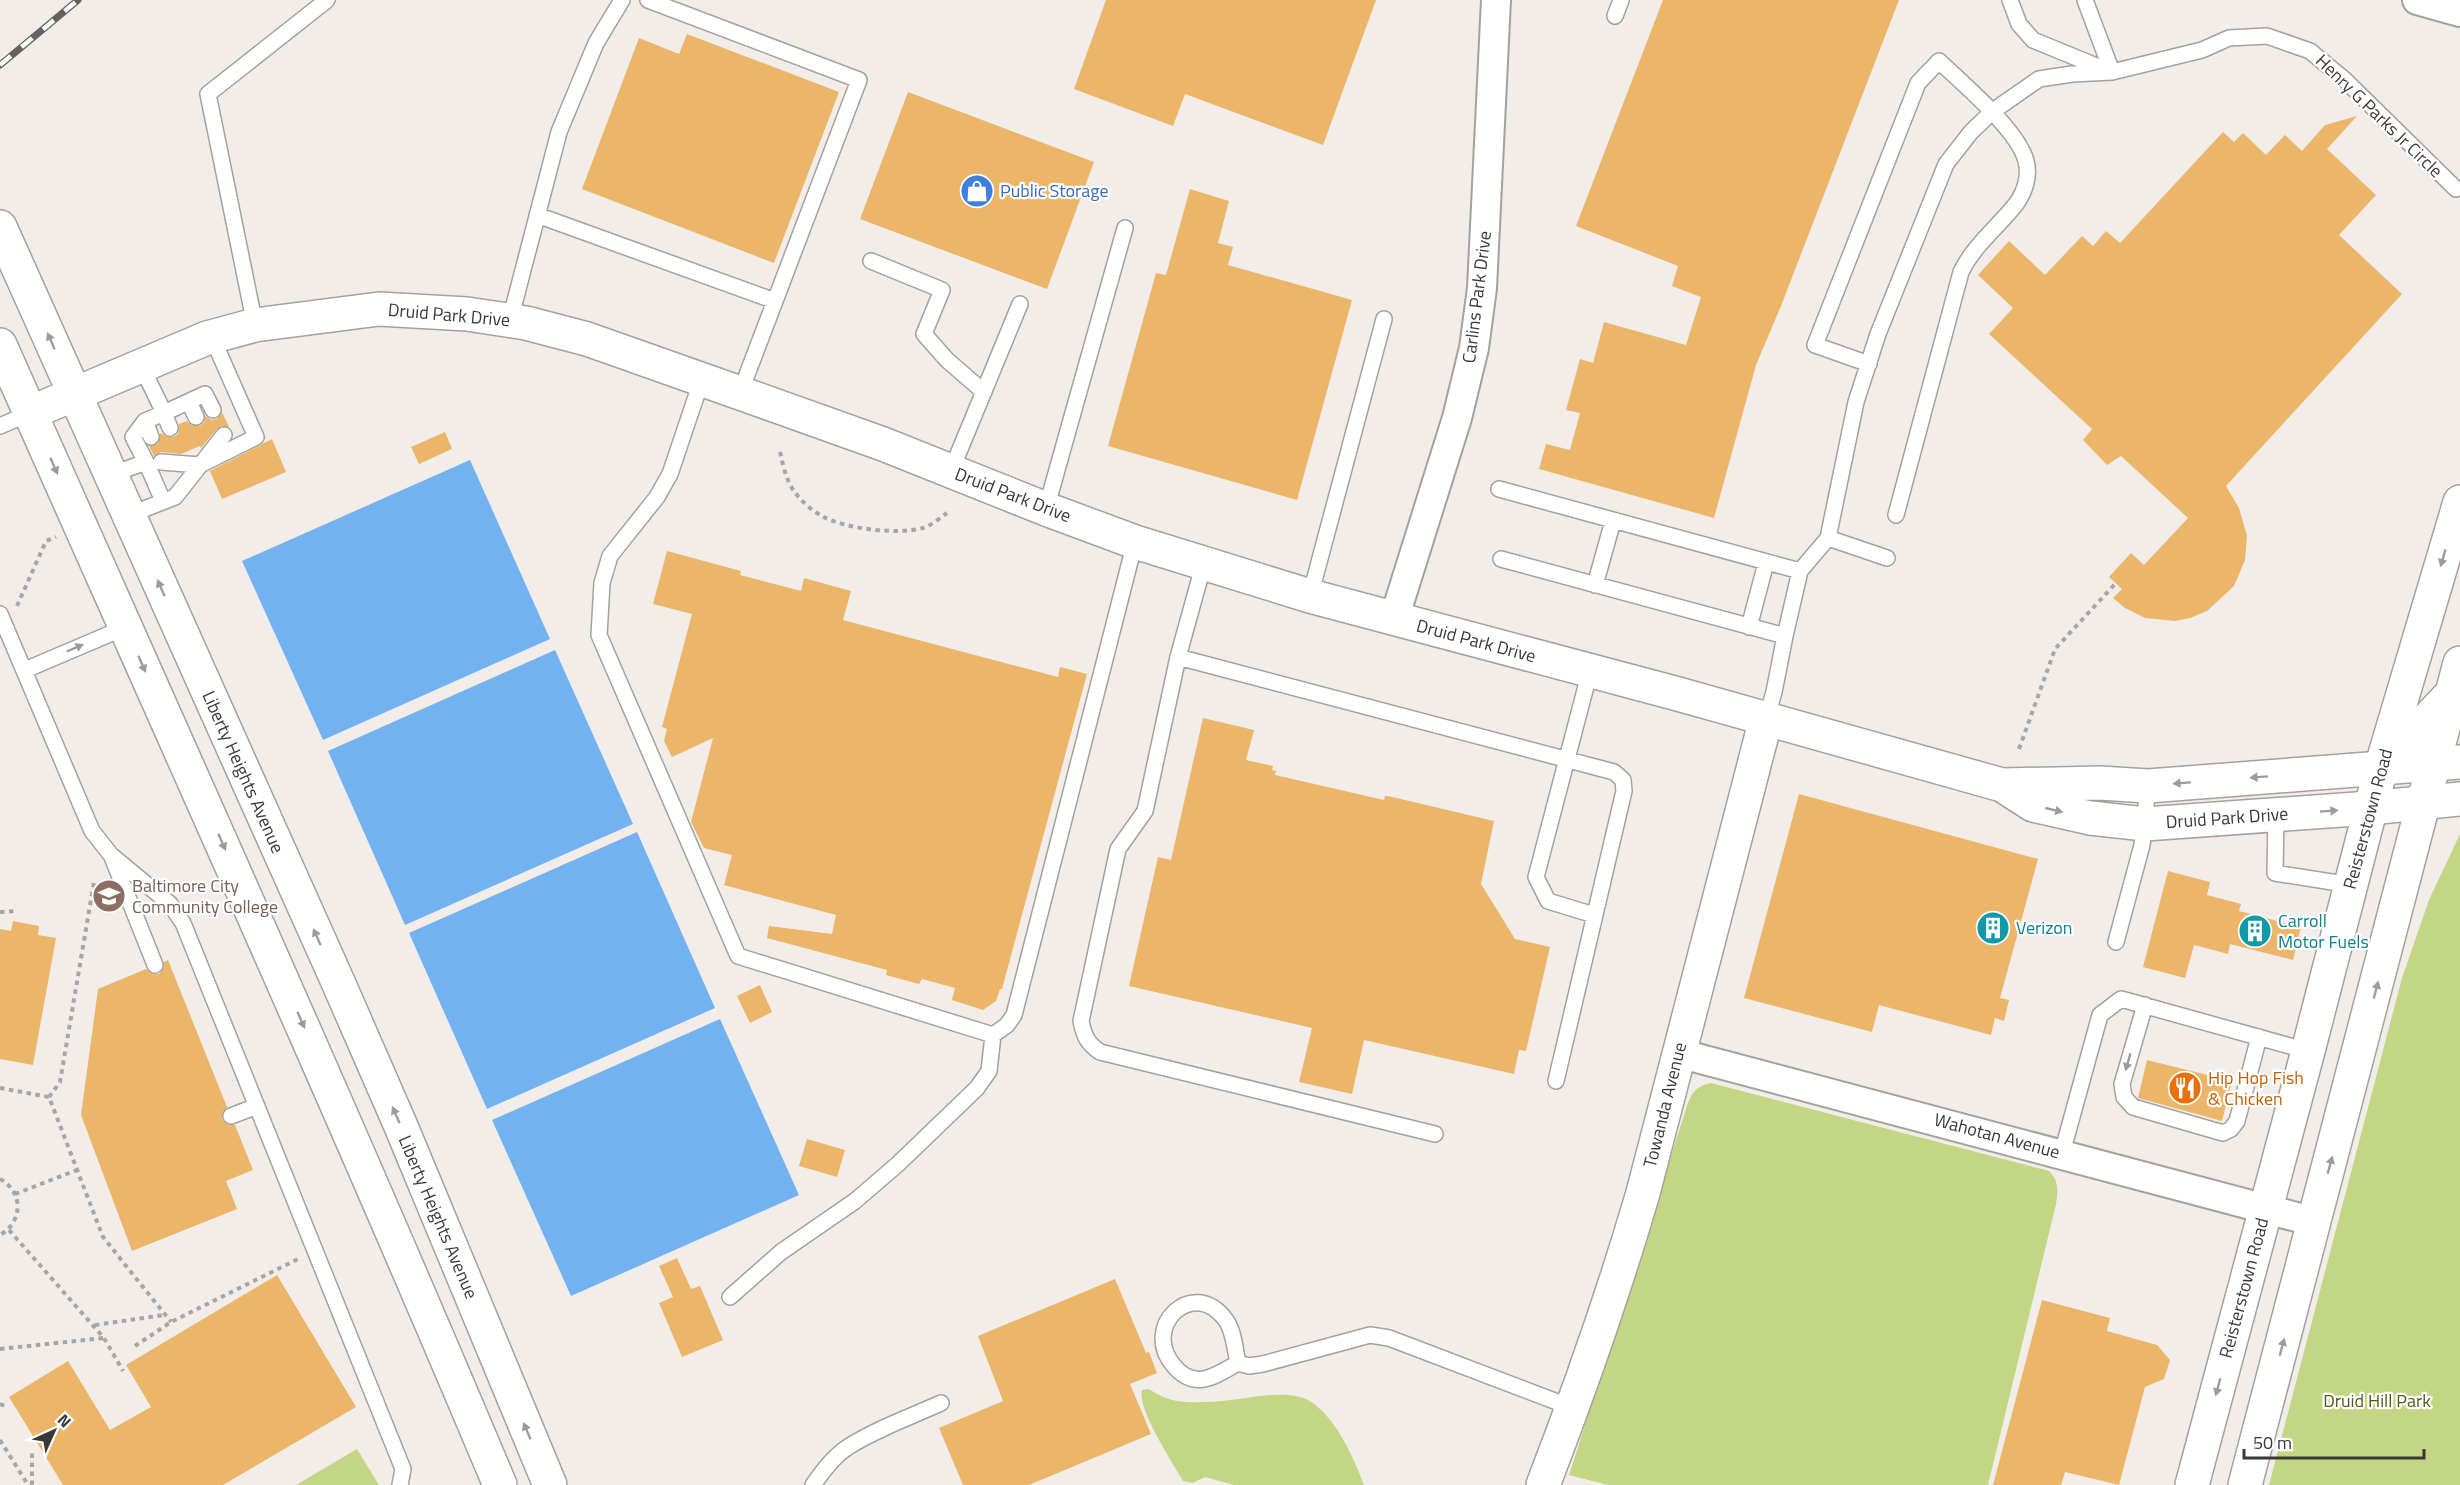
<svg xmlns="http://www.w3.org/2000/svg" width="2460" height="1485" viewBox="0 0 2460 1485" font-family="'Titillium Web',sans-serif">
<style>
.green{fill:#c3d683}
.water{fill:#73b2f1}
.building{fill:#ebb669}
.lines{fill:none;stroke-linecap:round;stroke-linejoin:round}
.lane-casing{stroke:#a5a19d;stroke-width:18}
.street-casing{stroke:#a5a19d;stroke-width:32}
.secondary-casing{stroke:#a5a19d;stroke-width:36}
.primary-casing{stroke:#a5a19d;stroke-width:36}
.path{stroke:#a9a5a3;stroke-width:4;stroke-dasharray:4.5 4.5;stroke-linecap:butt}
.lane{stroke:#fff;stroke-width:15}
.street{stroke:#fff;stroke-width:28}
.secondary{stroke:#fff;stroke-width:33}
.primary{stroke:#fff;stroke-width:33}
.rail-casing{stroke:#656260;stroke-width:7}
.rail{stroke:#fff;stroke-width:4.5;stroke-dasharray:14;stroke-linecap:butt}
.oneway{fill:#9c9c9b}
.labels{text-anchor:middle;stroke-width:4.5;stroke-linejoin:round;paint-order:stroke}
.street-label{font-size:18px;fill:#3a3837;stroke:#fff}
.shop-label{font-size:18px;fill:#366cbe;stroke:#fff;text-anchor:start}
.education-label{font-size:18px;fill:#785e54;stroke:#fff;text-anchor:start}
.culture-label{font-size:18px;fill:#0d838f;stroke:#fff;text-anchor:start}
.food-label{font-size:18px;fill:#c56008;stroke:#fff;text-anchor:start}
.park-label{font-size:18px;fill:#4e5a1c;stroke:#fff}
</style>
<rect width="100%" height="100%" fill="#f2ede9"/>
<!-- green -->
<path class="green" d="M2460,834V1485H2269L2402,978L2429,900Z
M1711,1083L2049,1171C2059,1181 2058,1191 2056,1204L1988,1485H1608L1569,1475L1686,1109C1691,1094 1694,1087 1711,1083Z
M1149,1389C1167,1402 1184,1403 1206,1402C1229,1402 1251,1396 1274,1395C1283,1394 1298,1395 1306,1399C1334,1413 1353,1456 1364,1485H1234L1205,1477L1193,1483L1183,1481C1172,1461 1137,1409 1142,1390Z
M357,1449L379,1485H296Z"/>
<!-- water -->
<path class="water" d="M470,460L550,639L323,740L242,561Z
M555,650L633,824L405,925L328,751Z
M637,832L715,1008L487,1109L409,933Z
M720,1019L799,1195L571,1296L492,1120Z"/>
<!-- building -->
<path class="building" d="M1106,0H1376L1323,145L1185,94L1173,126L1074,89Z
M1663,0H1899L1781,306L1756,365L1714,518L1539,469L1546,444L1570,450L1580,413L1566,410L1580,359L1593,363L1604,322L1686,345L1701,297L1672,286L1678,266L1576,226Z
M687,34L839,92L774,263L582,189L639,38L679,54Z
M908,92L1094,162L1047,289L860,219Z
M2357,116L2327,149L2376,195L2339,235L2402,294L2226,486L2239,508L2247,536L2245,560L2234,586L2207,611L2190,618L2175,621L2145,618L2125,608L2113,598L2122,589L2109,577L2131,553L2144,565L2188,518L2121,456L2107,465L2083,440L2092,429L1989,334L2013,308L1978,275L2009,241L2045,275L2082,236L2093,246L2106,231L2120,243L2223,132L2234,142L2243,133L2266,155L2285,135L2302,151L2325,125Z
M1190,189L1229,201L1218,243L1233,247L1228,265L1352,300L1297,500L1108,446L1156,273L1166,275Z
M222,412L229,427L221,426L217,429L201,448L200,446L181,454L161,452L154,456L149,446L158,444L160,433L168,437H173L178,434L179,424L187,421L191,425L200,426L204,422L205,416L212,420L217,419Z
M445,432L452,449L419,464L411,447Z
M272,439L286,472L222,499L210,471Z
M667,551L741,571L740,575L801,591L804,578L851,591L843,620L1058,677L1060,667L1087,674L1002,989H1000L996,1001L983,1010L952,1000L955,988L922,979L919,984L886,975L887,970L767,938L769,926L832,934L836,915L724,885L732,855L704,848L691,822L713,738L672,757L664,741L667,729L662,727L692,614L653,604Z
M1203,718L1254,730L1246,760L1273,766L1272,770L1276,771L1275,775L1384,800L1385,796H1388L1494,821L1481,884L1515,939L1550,947L1526,1051L1519,1050L1514,1074L1364,1040L1352,1094L1299,1082L1312,1028L1129,986L1158,857L1171,860Z
M1799,794L2038,859L2000,998L2009,1000L2004,1021L1995,1018L1991,1035L1879,1005L1872,1032L1744,998Z
M2168,871L2210,882L2207,895L2241,904L2239,911L2301,927L2293,960L2230,944L2228,954L2194,945L2185,978L2143,967Z
M13,921L39,926L38,935L56,938L33,1065L0,1059V929L11,931Z
M168,960L227,1107L222,1114V1120L229,1125H235L253,1170L226,1181L237,1209L132,1251L81,1115L98,989L146,969L153,974H159L164,967V962Z
M760,985L772,1012L750,1023L737,996Z
M2147,1060L2232,1081L2222,1121L2138,1098Z
M807,1139L845,1150L837,1177L799,1166Z
M677,1258L691,1289L700,1286L723,1340L682,1357L659,1303L673,1297L659,1266Z
M277,1275L356,1407L223,1485H63L9,1397L68,1361L110,1430L151,1407L126,1365Z
M1115,1279L1146,1353L1149,1352L1157,1373L1130,1384L1151,1434L1029,1485H963L939,1428L1003,1401L978,1336Z
M2042,1300L2110,1318L2107,1331L2157,1345L2170,1360L2164,1379L2145,1387L2119,1485L2065,1472L2061,1485H1993Z"/>
<g class="lines">
<!-- lane casing -->
<g class="lane-casing">
<path id="lane" d="M2010,0L2019,24L2033,40L2106,70
M2085,0L2112,72
M1615,16L1621,0
M537,215L775,301L859,80L648,0
M871,261L942,290L924,334L947,360L984,392
M510,320L559,132L596,43L622,0
M255,325L208,94L327,0
M1869,364L1815,345L1918,83L1939,61C1963,84 2018,130 2026,161C2030,175 2025,192 2016,204C1998,227 1974,245 1961,272L1896,515
M141,365L164,413L205,394L213,410
M702,379L670,474L657,497L610,556L602,583L599,635L738,956L993,1035L1007,1025L1014,1015L1135,542
M740,393L775,301
M189,402L196,417
M145,421L133,437L146,462
M0,426L30,413
M151,437L145,421L164,413L170,428
M161,462L200,465L256,437L212,337
M951,471L1020,304
M110,475L146,462L163,501
M1499,489L1800,571
M1046,509L1125,228
M129,515L175,497L224,435
M1828,538L1887,558
M1501,559L1785,636L1800,571L1828,538L1856,402L1878,334L1946,164L1971,132L1993,111L2039,79L2072,74L2112,72L2202,50L2229,38L2267,36L2310,51L2345,80L2456,189
M1204,563L1178,657L1145,811L1118,849L1081,1021C1084,1036 1087,1043 1100,1052L1435,1134
M1595,585L1613,521
M1310,596L1384,319
M0,614L92,831L111,855L170,904L183,923L403,1469L400,1485
M1749,627L1766,563
M1178,657L1614,772L1623,780L1624,791L1556,1081
M25,670L126,627
M1590,671L1536,877L1548,901L1594,915
M1766,719L1774,692L1785,636
M2276,815L2275,873L2351,885
M112,857L155,965
M2116,942L2142,845L2148,786
M2145,1005L2122,1084L2124,1097L2133,1107L2223,1133L2231,1129L2237,1121L2259,1037
M231,1116L257,1106
M2062,1153L2100,1015L2121,999L2308,1051
M730,1297L781,1252L855,1201L898,1164L977,1088L989,1071L993,1035
M1238,1363C1215,1376 1195,1391 1174,1366C1140,1327 1193,1276 1225,1319C1234,1330 1235,1350 1238,1363L1249,1366L1263,1364L1370,1335L1389,1338L1573,1408
M813,1485C823,1471 833,1457 848,1447C876,1429 910,1417 941,1403"/>
</g>
<!-- street casing -->
<g class="street-casing">
<path id="street" d="M2417,0L2460,12
M1394,619L1457,418L1474,348L1482,288L1496,0
M1678,1053L2315,1222"/>
</g>
<!-- secondary casing -->
<g class="secondary-casing">
<path id="secondary" d="M30,413L207,338L255,325L379,309L467,314L526,323L587,339L740,393L883,444L1046,509L1135,542L1310,596L1678,694L2002,785L2100,783L2148,786L2460,762
M2381,768L2460,685
M2002,785L2033,805L2090,818L2145,824L2370,808L2460,799
M1543,1485C1580,1389 1614,1292 1643,1193L1766,719"/>
</g>
<!-- primary casing -->
<g class="primary-casing">
<path id="primary" d="M0,227L338,982L400,1124L550,1485
M0,345C168,724 339,1102 500,1485
M2192,1485L2308,1051L2381,768L2460,502
M2245,1485L2460,663"/>
</g>
<!-- path -->
<path class="path" d="M780,452C783,465 786,480 794,491C800,500 812,511 822,516C845,529 898,535 923,528C932,525 940,518 947,513
M17,606L46,541L56,537
M2019,749L2055,649L2116,583
M0,912L16,911
M0,1088L49,1097L103,1237L171,1322
M49,1097L60,1082L94,882
M0,1179C24,1192 23,1222 0,1235
M15,1194L77,1170
M9,1230L104,1338L123,1371
M95,1325L164,1315
M135,1346L171,1322L298,1259
M0,1349L104,1338
M0,1404L8,1407
M0,1440L28,1485
M32,1485V1450"/>
<!-- lane -->
<use href="#lane" class="lane"/>
<!-- street -->
<use href="#street" class="street"/>
<!-- secondary -->
<use href="#secondary" class="secondary"/>
<!-- primary -->
<use href="#primary" class="primary"/>
<!-- rail casing -->
<g class="rail-casing">
<path id="rail" d="M0,65L78,0"/>
</g>
<!-- rail -->
<use href="#rail" class="rail"/>
</g>
<!-- one-way arrows -->
<defs><path id="oneway-solid" d="M-6-.8H1V-3.2L6.5 0L1 3.2V.8H-6Z" transform="scale(1.5)"/></defs>
<g class="oneway">
<use href="#oneway-solid" transform="translate(51 341) rotate(-114)"/>
<use href="#oneway-solid" transform="translate(54 466) rotate(66)"/>
<use href="#oneway-solid" transform="translate(2443 558) rotate(106)"/>
<use href="#oneway-solid" transform="translate(161 588) rotate(-114)"/>
<use href="#oneway-solid" transform="translate(75 648) rotate(-23)"/>
<use href="#oneway-solid" transform="translate(142 664) rotate(66)"/>
<use href="#oneway-solid" transform="translate(2259 777) rotate(176)"/>
<use href="#oneway-solid" transform="translate(2182 783) rotate(176)"/>
<use href="#oneway-solid" transform="translate(2054 810) rotate(13)"/>
<use href="#oneway-solid" transform="translate(2329 811) rotate(-4)"/>
<use href="#oneway-solid" transform="translate(222 842) rotate(66)"/>
<use href="#oneway-solid" transform="translate(317 937) rotate(-114)"/>
<use href="#oneway-solid" transform="translate(2376 990) rotate(-75)"/>
<use href="#oneway-solid" transform="translate(301 1020) rotate(66)"/>
<use href="#oneway-solid" transform="translate(2128 1062) rotate(106)"/>
<use href="#oneway-solid" transform="translate(396 1115) rotate(-114)"/>
<use href="#oneway-solid" transform="translate(2330 1165) rotate(-75)"/>
<use href="#oneway-solid" transform="translate(2282 1347) rotate(-75)"/>
<use href="#oneway-solid" transform="translate(2218 1387) rotate(105)"/>
<use href="#oneway-solid" transform="translate(527 1431) rotate(-113)"/>
</g>
<!-- icons -->
<defs>
<g id="shop-disc" transform="scale(1.725)"><circle r="9.5" fill="#3f7fe0" stroke="#fff"/><path d="M-5-2.5h2.3a2.7 3.5 0 0 1 5.4 0H5L5.5 6h-11ZM-1.5-2.5h3a1.5 2.3 0 0 0-3 0Z" fill="#fff"/></g>
<g id="university-disc" transform="scale(1.725)"><circle r="9.5" fill="#8d6e63" stroke="#fff"/><path d="M0-5L7-2L0 1L-7-2ZM-4 1L0 2.5L4 1V4Q0 6-4 4Z" fill="#fff"/></g>
<g id="building-disc" transform="scale(1.725)"><circle r="9.5" fill="#0f9aa8" stroke="#fff"/><path d="M-4-6H4V6H1V3H-1V6H-4ZM-2.5-4.3h1.7v1.8h-1.7ZM.8-4.3h1.7v1.8H.8ZM-2.5-1h1.7V.8h-1.7ZM.8-1h1.7V.8H.8Z" fill="#fff"/></g>
<g id="restaurant-disc" transform="scale(1.725)"><circle r="9.5" fill="#e8710a" stroke="#fff"/><path d="M-5-6h1v4h1v-4h1v4h1v-4h1v5L-1.5 .5V6h-2V.5L-5-1ZM5-6V6H3V1.5H1.5Q1.5-4 5-6Z" fill="#fff"/></g>
</defs>
<g fill-rule="evenodd">
<use href="#shop-disc" x="977" y="191"/>
<use href="#university-disc" x="109" y="896"/>
<use href="#building-disc" x="1993" y="928"/>
<use href="#building-disc" x="2255" y="931"/>
<use href="#restaurant-disc" x="2185" y="1088"/>
</g>
<g class="labels">
<!-- street labels -->
<g class="street-label">
<text transform="translate(2379 116) rotate(44)" y="6">Henry G Parks Jr Circle</text>
<text transform="translate(1477 297) rotate(-83)" y="6">Carlins Park Drive</text>
<text transform="translate(449 315) rotate(5)" y="6">Druid Park Drive</text>
<text transform="translate(1013 495) rotate(21)" y="6">Druid Park Drive</text>
<text transform="translate(1476 641) rotate(15)" y="6">Druid Park Drive</text>
<text transform="translate(243 772) rotate(66)" y="6">Liberty Heights Avenue</text>
<text transform="translate(2227 818) rotate(-4)" y="6">Druid Park Drive</text>
<text transform="translate(2368 819) rotate(-75)" y="6">Reisterstown Road</text>
<text transform="translate(1665 1105) rotate(-76)" y="6">Towanda Avenue</text>
<text transform="translate(1997 1136) rotate(15)" y="6">Wahotan Avenue</text>
<text transform="translate(438 1217) rotate(67)" y="6">Liberty Heights Avenue</text>
<text transform="translate(2244 1288) rotate(-75)" y="6">Reisterstown Road</text>
</g>
<!-- shop labels -->
<g class="shop-label">
<text x="1000" y="197">Public Storage</text>
</g>
<!-- education labels -->
<g class="education-label">
<text x="132" y="892">Baltimore City<tspan x="132" dy="21">Community College</tspan></text>
</g>
<!-- culture labels -->
<g class="culture-label">
<text x="2278" y="927">Carroll<tspan x="2278" dy="21">Motor Fuels</tspan></text>
<text x="2016" y="934">Verizon</text>
</g>
<!-- food labels -->
<g class="food-label">
<text x="2208" y="1084">Hip Hop Fish<tspan x="2208" dy="21">&amp; Chicken</tspan></text>
</g>
<!-- park labels -->
<g class="park-label">
<text x="2377" y="1407">Druid Hill Park</text>
</g>
</g>
<!-- north arrow -->
<g transform="translate(54 1431) rotate(45)" stroke="#ffffff" stroke-width="4.5" paint-order="stroke">
<path d="M0-4.5L10 22L0 15L-10 22Z" fill="#3a3837"/>
<text y="-9" font-size="16" font-weight="bold" text-anchor="middle" fill="#3a3837">N</text>
</g>
<!-- scale -->
<path d="M2244 1449v9h180v-9" fill="none" stroke="#3a3837" stroke-width="3"/>
<text x="2253" y="1449" font-size="18" fill="#3a3837" stroke="#ffffff" stroke-width="4.5" paint-order="stroke">50 m</text>
</svg>
